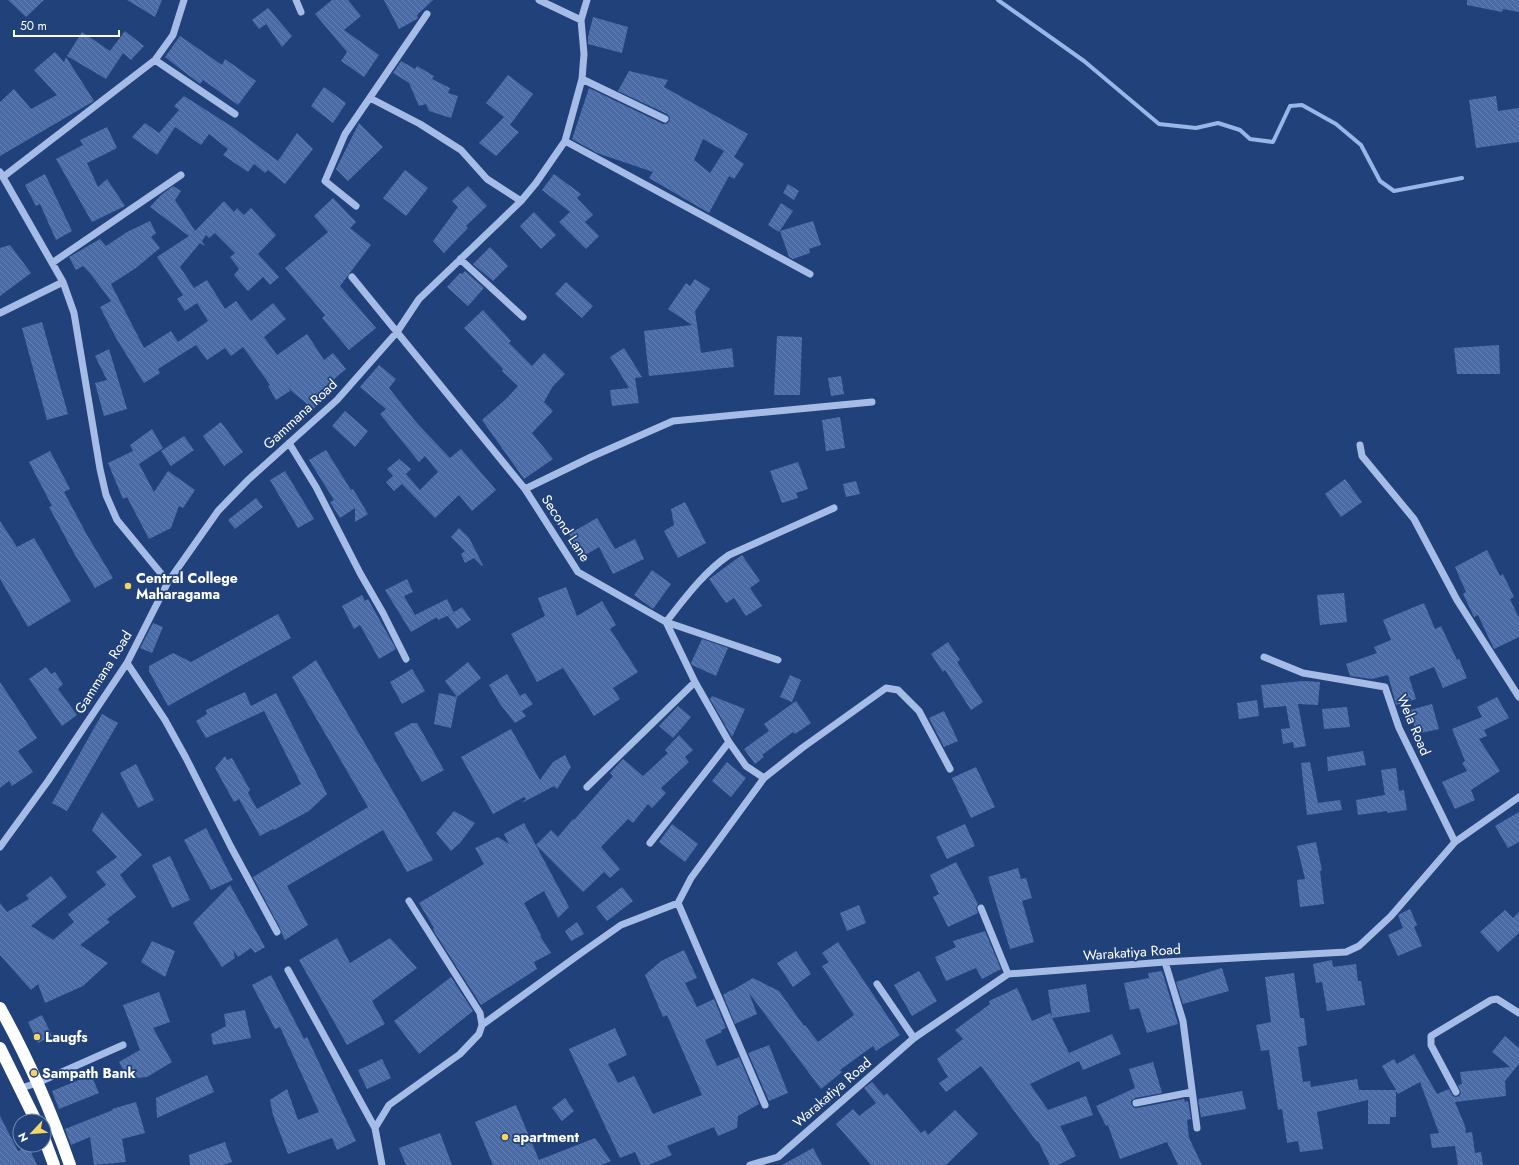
<svg xmlns="http://www.w3.org/2000/svg" width="1519" height="1165" viewBox="0 0 1519 1165" font-family="Jost,sans-serif">
<style>
.lines{fill:none;stroke-linecap:round;stroke-linejoin:round}
.stream{stroke:#98b6e7;stroke-width:4}
.building{fill:url(#building-back-hatch);fill-rule:evenodd}
.minor{stroke:#a4bce6;stroke-width:7}
.highway{stroke:#fff;stroke-width:12}
.poi-dot{fill:#f2d566;stroke:#21417b;stroke-width:1.5}
.labels{text-anchor:middle;stroke-width:3.5;stroke-linejoin:round;paint-order:stroke}
.street-label{font-size:14px;fill:#fff;stroke:#21417b}
.poi-label{font-size:14px;font-weight:bold;fill:#fff;stroke:#21417b;text-anchor:start}
</style>
<defs>
<pattern id="building-back-hatch" width="6" height="6" patternUnits="userSpaceOnUse"><rect width="6" height="6" fill="#4a6ba5"/><path d="M-1 5l2 2M0 0l6 6M5-1l2 2" fill="none" stroke="#6581b2"/></pattern>
</defs>
<rect width="100%" height="100%" fill="#21417b"/>
<g class="lines">
<!-- stream -->
<path class="stream" d="M998,0L1084,61L1159,124L1196,128L1218,123L1240,130L1250,139L1273,142L1290,106L1302,105L1336,124L1361,145L1380,181L1394,191L1462,178"/>
</g>
<!-- building -->
<path class="building" d="M8,0H44L26,17Z
M127,0H162L155,17Z
M332,0H348L361,16L344,30L379,55L364,77L341,61L347,52L315,14Z
M384,0H433L417,15L418,18L417,19L399,29Z
M1467,0H1519V12L1503,9L1502,12L1467,5Z
M268,8L292,36L282,47L266,24L259,29L252,20Z
M593,17L628,27L622,53L588,44V37Z
M125,31L144,46L131,60L123,53L106,79L67,56L82,32L110,51Z
M180,36L222,65L225,59L256,81L238,105L203,80L200,84L165,57Z
M55,52L64,62L66,57L94,101L0,156V102L14,89L31,109L57,95L34,70Z
M401,61L415,69L417,66L434,76L432,79L450,88L448,93L458,96L451,118L429,111L426,104L419,106L409,83L393,73Z
M629,71L668,80L664,87L748,134L734,157L744,164L734,179L729,176L709,213L649,178L653,172L597,153L572,139L589,88L663,124H666L669,122L670,118L667,114L618,91ZM703,139L724,151L710,173L694,160Z
M508,75L533,94L510,125L519,132L496,156L479,143L504,117L486,103Z
M324,87L346,103L333,123L311,106Z
M184,96L234,128L278,161L297,133L313,149L285,184L268,170L265,173L254,164L248,172L223,155L228,149L209,134L201,145L175,127L157,155L132,137L145,123L159,133L179,110L174,106Z
M1496,96L1498,111L1519,108V142L1476,148L1469,100Z
M359,123L383,147L348,181L336,169Z
M107,127L117,148L87,163L98,187L107,179L125,206L92,222L56,159L83,145L80,140Z
M405,170L428,188L406,216L383,198Z
M45,174L72,231L56,240L40,204L36,206L25,185Z
M554,174L581,194L577,198L593,215L585,222L599,236L586,249L559,222L570,212L542,190Z
M788,184L799,191L794,200L783,193Z
M173,186L181,191L175,200L195,231L224,201L234,212L237,208L244,215L251,208L276,235L258,254L279,277L270,285L263,277L248,291L234,275L239,269L230,257L235,253L215,233L209,238L206,235L202,241L205,246L200,243L180,267L194,288L207,280L225,309L236,301L251,321L273,303L286,319L264,337L277,355L307,334L324,360L333,353L346,369L320,391L326,398L313,409L288,388L290,391L276,400L268,386L270,385L243,347L231,356L225,348L207,360L196,345L158,369L160,373L144,383L116,338L100,307L111,301L90,273L83,266L76,270L69,257L100,239L106,246L127,232L150,221L156,233L151,237L160,248L136,268L111,284L144,348L171,331L178,342L208,321L197,303L185,311L177,299L183,295L157,257L189,236L150,207L161,195Z
M468,186L487,206L466,226L468,228L444,253L433,241L458,207L452,201Z
M333,198L356,222L350,228L371,245L340,286L376,328L349,350L322,318L325,315L285,268L328,232L314,216Z
M781,203L793,211L779,232L768,225Z
M534,212L556,235L541,249L520,226Z
M813,221L821,245L809,249L810,253L793,259L789,257L780,231Z
M10,245L31,273L0,296V248Z
M490,247L508,266L493,281L473,264Z
M465,271L484,288L468,306L447,287L460,273L462,274Z
M695,279L710,289L695,311L701,353L732,348L734,367L649,376L644,331L692,325L668,309L686,283L690,286Z
M566,282L593,306L582,318L555,294Z
M483,310L511,341L509,343L532,366L544,353L565,374L553,386L544,402L553,411L532,433L553,459L524,479L482,420L506,399L518,386L502,371L503,369L464,328Z
M42,322L68,414L47,420L22,328Z
M777,336L802,337L800,395H774Z
M1499,345L1500,374H1457L1454,348Z
M624,348L642,377L635,378L639,404L638,403L612,406L610,390L629,388L610,357Z
M109,349L127,409L104,416L95,383L107,380L95,356Z
M379,365L396,379L389,388L416,422L450,458L461,449L496,490L472,511L459,495L435,518L402,484L394,491L386,482L393,476L387,469L399,459L411,469L406,474L420,490L438,472L425,456L419,462L380,414L386,409L360,387Z
M841,376L844,394L831,396L828,378Z
M345,411L368,431L355,447L332,426Z
M840,417L845,448L826,451L822,420Z
M221,422L243,452L224,466L203,436Z
M152,429L163,448L139,464L154,492L168,471L195,490L183,508L179,506L171,528L149,539L127,497L123,499L108,463L133,451L130,445Z
M184,436L194,450L171,466L161,451Z
M326,450L351,490L353,489L368,514L355,522V508L340,518L330,502L334,500L309,460Z
M50,451L70,489L64,492L87,535L113,578L95,588L75,555L49,507L52,506L29,462Z
M798,462L808,489L796,493L798,498L782,503L770,471Z
M285,471L314,519L298,528L270,480Z
M1345,479L1362,502L1341,517L1325,494Z
M856,481L860,494L846,497L843,484Z
M256,498L263,507L235,529L228,520Z
M685,502L706,543L678,558L664,531L674,525L671,509Z
M597,518L615,549L635,539L644,559L613,574L599,547L582,557L569,534Z
M0,521L17,547L34,538L71,601L28,627L0,579Z
M459,528L469,538L483,565L482,566L474,558L465,563L461,554L465,551L451,537Z
M1487,550L1500,576L1503,574L1514,597L1510,599L1519,618V637L1494,649L1478,615L1474,617L1463,594L1466,592L1455,567Z
M742,555L760,581L750,588L762,606L746,616L734,598L726,603L709,579Z
M652,570L671,584L653,609L634,595Z
M407,579L413,592L404,596L415,615L447,599L454,613L438,620L437,617L411,632L385,590Z
M566,587L577,616L602,601L616,625L610,629L638,672L613,688L620,699L594,716L563,668L537,682L511,634L545,616L538,598Z
M1344,593L1347,622L1320,625L1317,595Z
M362,595L365,601L368,599L396,649L379,659L360,625L354,629L342,606Z
M1424,603L1435,629L1441,626L1457,660L1459,659L1467,678L1443,688L1434,667L1409,677L1416,699L1396,705L1388,675L1372,679L1350,676L1346,664L1377,653L1374,647L1391,640L1383,620Z
M462,607L471,620L457,629L448,616Z
M278,614L291,638L168,706L149,671V666L173,653L191,662Z
M153,623L163,627L152,653L140,648Z
M702,639L728,648L716,676L692,665L691,663Z
M948,642L960,660L957,662L983,702L971,710L945,670L943,672L931,654Z
M316,660L433,860L407,872L383,830L287,886L308,925L285,940L282,934L281,930L253,877L368,807L292,677Z
M468,662L481,678L457,697L445,681Z
M46,667L51,674L55,672L63,684L58,689L77,715L62,726L29,679Z
M412,669L425,691L402,704L390,682Z
M507,674L520,696L525,693L533,704L522,711L526,716L515,723L500,704L489,685Z
M790,675L801,680L792,702L780,697Z
M1303,681L1320,682L1318,705L1298,704L1306,746L1294,748L1293,742L1283,744L1281,729L1290,728L1286,706L1264,708L1261,685Z
M0,682L37,738L18,751L33,772L12,786L9,781L0,788Z
M245,692L251,706L276,693L327,794L309,811L274,830L273,829L260,836L239,799L234,802L215,768L225,756L227,760L232,758L250,790L248,793L257,809L301,784L264,711L206,738L196,721L207,714L206,710Z
M439,693L457,697L451,728L434,724Z
M712,696L745,709L732,737L710,699Z
M1497,697L1509,718L1484,730L1487,736L1479,739L1500,771L1471,790L1475,800L1455,809L1442,782L1467,771L1462,763L1465,761L1452,729L1482,717L1477,707Z
M1257,700L1259,716L1239,719L1237,703Z
M796,701L811,723L795,734L793,732L762,755L764,757L755,764L744,749L769,731L764,724Z
M1432,704L1439,729L1416,734L1410,710Z
M678,706L691,717L673,738L659,726Z
M1347,707L1350,727L1324,729L1322,709Z
M944,711L958,741L944,747L929,718Z
M102,714L118,723L67,811L52,803Z
M412,723H417L444,770L422,782L394,733Z
M511,729L540,780L553,762L565,755L571,767L557,789L554,786L522,803L526,799L524,797L493,814L461,757Z
M679,735L693,750L685,757L689,762L661,788L666,793L652,808L648,804L633,823L628,819L601,847L620,869L610,878L604,872L583,892L536,845L551,830L558,837L573,819L574,820L613,776L610,773L623,759L643,776L668,753L665,750Z
M1363,751L1366,765L1328,771L1327,757Z
M727,762L746,778L731,797L712,781Z
M1310,762L1318,803L1340,800L1342,810L1307,815L1301,763Z
M136,764L154,800L138,808L120,773Z
M976,767L995,807L971,818L952,778Z
M1396,768L1399,791L1404,790L1407,810L1388,813L1387,811L1358,815L1356,800L1385,795L1381,770Z
M454,811L475,823L460,843L451,851L436,833Z
M102,812L142,855L120,875L136,897L107,919L110,922L80,945L108,963L83,986L45,1003L38,984L31,990L0,955V903L7,912L29,899L26,895L51,876L67,897L31,926L53,940L74,922L68,914L106,885L96,872L117,857L92,830Z
M1519,812V842L1508,848L1495,826Z
M524,823L569,907L558,918L544,891L524,903L541,935L540,936L551,953L534,962L537,969L481,1005L435,933L433,929L434,928L419,903L484,864L475,848L498,837L509,844L504,834Z
M672,824L698,844L685,862L659,842Z
M965,824L975,846L947,859L936,837Z
M206,828L233,880L211,890L184,840Z
M1316,842L1322,870L1320,871L1324,904L1300,907L1297,880L1305,879L1297,846Z
M170,856L190,900L172,908L152,865Z
M956,862L978,904L976,908L978,913L948,927L933,897L939,894L930,875Z
M1018,868L1021,879L1026,878L1032,898L1022,901L1034,942L1010,949L988,877Z
M230,885L265,947L255,953L251,948L238,957L233,950L235,958L222,967L193,923Z
M622,887L633,901L607,921L596,907Z
M859,905L866,923L847,931L840,913Z
M1410,909L1417,925L1414,927L1422,946L1398,956L1388,935L1403,928L1398,915Z
M1505,910L1513,918L1519,912V933L1498,952L1480,932Z
M577,922L584,934L571,941L565,931Z
M985,931L1001,969L982,979L976,968L946,981L935,957L956,947L953,941Z
M337,938L350,963L390,938L417,968L372,1001L385,1024L347,1045L299,960Z
M152,941L175,951L165,977L141,962Z
M838,942L900,1035L876,1051L873,1046L840,1070L842,1072L821,1089L749,993L757,1014L735,1024L723,995L731,990V991L753,978L779,991L804,1026L805,1025L818,1042L854,1015L822,966L829,962L822,953Z
M684,950L697,978L685,983L697,1007L714,999L726,1028L721,1030L722,1032L705,1040L717,1066L739,1057L759,1104L738,1116L737,1128L718,1136L714,1127L667,1146L672,1155L649,1165H641L635,1152L620,1158L569,1049L615,1028L627,1055L608,1064L618,1083L634,1076L653,1114L702,1095L667,1015L663,1017L645,975L661,961Z
M796,951L811,974L793,987L777,963Z
M1332,960L1333,967L1356,964L1358,981H1361L1365,1005L1327,1011L1322,982L1316,983L1313,964Z
M1222,968L1229,991L1183,1004L1176,982Z
M919,971L937,1001L912,1016L894,985Z
M1162,971L1178,1024L1147,1033L1139,1008L1130,1010L1124,983L1149,978L1148,973Z
M1294,973L1300,1018H1304L1307,1045L1298,1047L1303,1082L1310,1081L1311,1087L1357,1079L1359,1090H1396L1382,1066L1394,1059L1397,1064L1414,1054L1437,1094L1449,1089L1453,1096L1456,1097L1459,1096L1461,1093L1458,1085L1462,1084L1460,1072L1510,1067L1492,1052L1505,1036L1519,1048V1064L1505,1081L1506,1096L1455,1102L1465,1126L1466,1133L1472,1132L1475,1153L1481,1152L1483,1165H1458L1455,1146L1432,1148L1430,1134L1439,1133L1420,1082L1398,1094L1396,1091V1117H1390V1124H1368V1100L1317,1112L1323,1149L1300,1152L1298,1141L1287,1143L1282,1109L1278,1110L1269,1050L1261,1051L1256,1025L1271,1022L1265,977Z
M271,975L304,1039L307,1037L356,1141L337,1150L332,1138L288,1154L273,1115L270,1100L287,1089L298,1120L319,1112L280,1027L275,1029L252,985Z
M451,977L473,1011L419,1054L394,1021Z
M1086,984L1090,1012L1052,1018L1069,1053L1112,1034L1121,1054L1083,1070L1079,1061L1030,1084L1048,1110L1086,1096L1093,1115L1060,1126L1076,1156L1058,1165H1050L1038,1141L1037,1142L981,1066L946,1092L939,1083L948,1077L937,1059L963,1039L955,1030L990,1004L989,1001L1017,988L1032,1021L1050,1013L1052,1017L1048,990Z
M159,992L170,1022L153,1028L172,1062L147,1077L128,1079L119,1062L140,1050L123,1005Z
M245,1010L251,1038L213,1045L211,1034L226,1026L224,1014Z
M42,1015L52,1036L38,1043L28,1022Z
M769,1045L788,1093L769,1101L748,1053Z
M382,1059L391,1078L367,1089L358,1070Z
M1153,1062L1162,1093L1135,1098L1131,1101V1104L1134,1108H1137L1184,1099L1185,1102L1188,1101L1191,1119L1187,1120L1189,1138L1202,1165H1178L1167,1142L1120,1159L1108,1125L1106,1126L1096,1106L1135,1088L1129,1069Z
M91,1075L99,1093L59,1109L52,1091Z
M207,1075L214,1092L157,1118L156,1098Z
M872,1082L884,1096L887,1093L921,1133L925,1130L928,1135L955,1110L978,1134L946,1165H871L836,1124L853,1109L859,1116L876,1103L864,1088Z
M1242,1091L1246,1109L1201,1117L1198,1099Z
M565,1098L574,1111L562,1121L552,1108Z
M136,1102L145,1133L122,1139L126,1162L94,1165L90,1137L71,1145L65,1129L113,1110L112,1109Z
M516,1105L539,1160L595,1138L611,1161L602,1165H493L475,1122Z
M0,1116L18,1151L28,1146L37,1165H0Z
M440,1133L452,1165H406L399,1148Z
M225,1142L232,1162L223,1165H190L189,1155Z
M813,1148L822,1165H782Z"/>
<g class="lines">
<!-- minor -->
<path class="minor" d="M296,0L301,12
M539,0L581,20
M155,60L235,114
M582,79L665,119
M370,98L420,124L461,150L487,179L521,201
M565,141L810,274
M0,172L63,282L74,313L100,469L106,495L117,520L168,582
M3,177L155,60L173,35L184,0
M356,206L325,181L345,134L427,14
M460,259L523,317
M52,263L181,175
M352,277L525,489L578,572L666,622L695,682L729,742L746,766L764,778
M0,313L63,282
M289,443L316,487L360,573L383,613L406,659
M1360,445L1362,456L1414,519L1457,600L1519,697
M525,489L591,457L673,421L872,402
M1264,657L1303,673L1385,687L1399,728L1455,842
M778,660L666,622C685,598 703,573 729,555L834,508
M127,663L165,720L186,758L231,847L277,932
M587,787L695,682
M650,843L729,742
M0,847L48,781L127,663L168,582L218,511L248,480L337,400L397,332L419,299L521,201L536,183L565,141L582,79L584,54L581,20L587,0
M678,903L765,1105
M981,908L1008,974
M1165,962L1183,1021L1197,1128
M288,970L375,1128
M877,984L914,1038
M482,1025L577,956L621,925L678,903L691,878L764,778L802,748L886,688L898,690L919,711L950,769
M21,1088L37,1083L123,1045
M1456,1092L1431,1045V1036L1491,1000L1497,999L1519,1013
M1136,1103L1192,1092
M382,1165L375,1128L389,1105L460,1054L479,1034L482,1025L480,1013L409,901
M750,1165L778,1157L914,1038L1008,974L1165,962L1346,952L1359,946L1391,916L1455,842L1519,797"/>
<!-- highway -->
<path class="highway" d="M0,1008C28,1058 51,1111 70,1165
M0,1048L36,1121
M44,1138L54,1165"/>
</g>
<!-- markers -->
<g class="poi-dot">
<circle cx="128" cy="586" r="4"/>
<circle cx="37" cy="1037" r="4"/>
<circle cx="34" cy="1073" r="4"/>
<circle cx="505" cy="1137" r="4"/>
</g>
<g class="labels">
<!-- street labels -->
<g class="street-label">
<text transform="translate(300 414) rotate(-43)" y="5">Gammana Road</text>
<text transform="translate(566 528) rotate(57)" y="5">Second Lane</text>
<text transform="translate(103 672) rotate(-58)" y="5">Gammana Road</text>
<text transform="translate(1414 725) rotate(67)" y="5">Wela Road</text>
<text transform="translate(1132 952) rotate(-4)" y="5">Warakatiya Road</text>
<text transform="translate(832 1092) rotate(-41)" y="5">Warakatiya Road</text>
</g>
<!-- poi labels -->
<g class="poi-label">
<text x="136" y="583">Central College<tspan x="136" dy="16">Maharagama</tspan></text>
<text x="45" y="1042">Laugfs</text>
<text x="42" y="1078">Sampath Bank</text>
<text x="513" y="1142">apartment</text>
</g>
</g>
<!-- north arrow -->
<g transform="translate(32 1133) rotate(244)"><circle r="19" fill="#21417b" stroke="#7a8db0"/>
<path d="M0-3L7 15L0 10L-7 15Z" fill="#f2d566"/>
<text y="-6" font-size="11" font-weight="bold" text-anchor="middle" fill="#ffffff">N</text>
</g>
<!-- scale -->
<path d="M14 30v6h105v-6" fill="none" stroke="#ffffff" stroke-width="2"/>
<text x="20" y="30" font-size="12" fill="#ffffff" stroke="#21417b" stroke-width="3" paint-order="stroke">50 m</text>
</svg>
